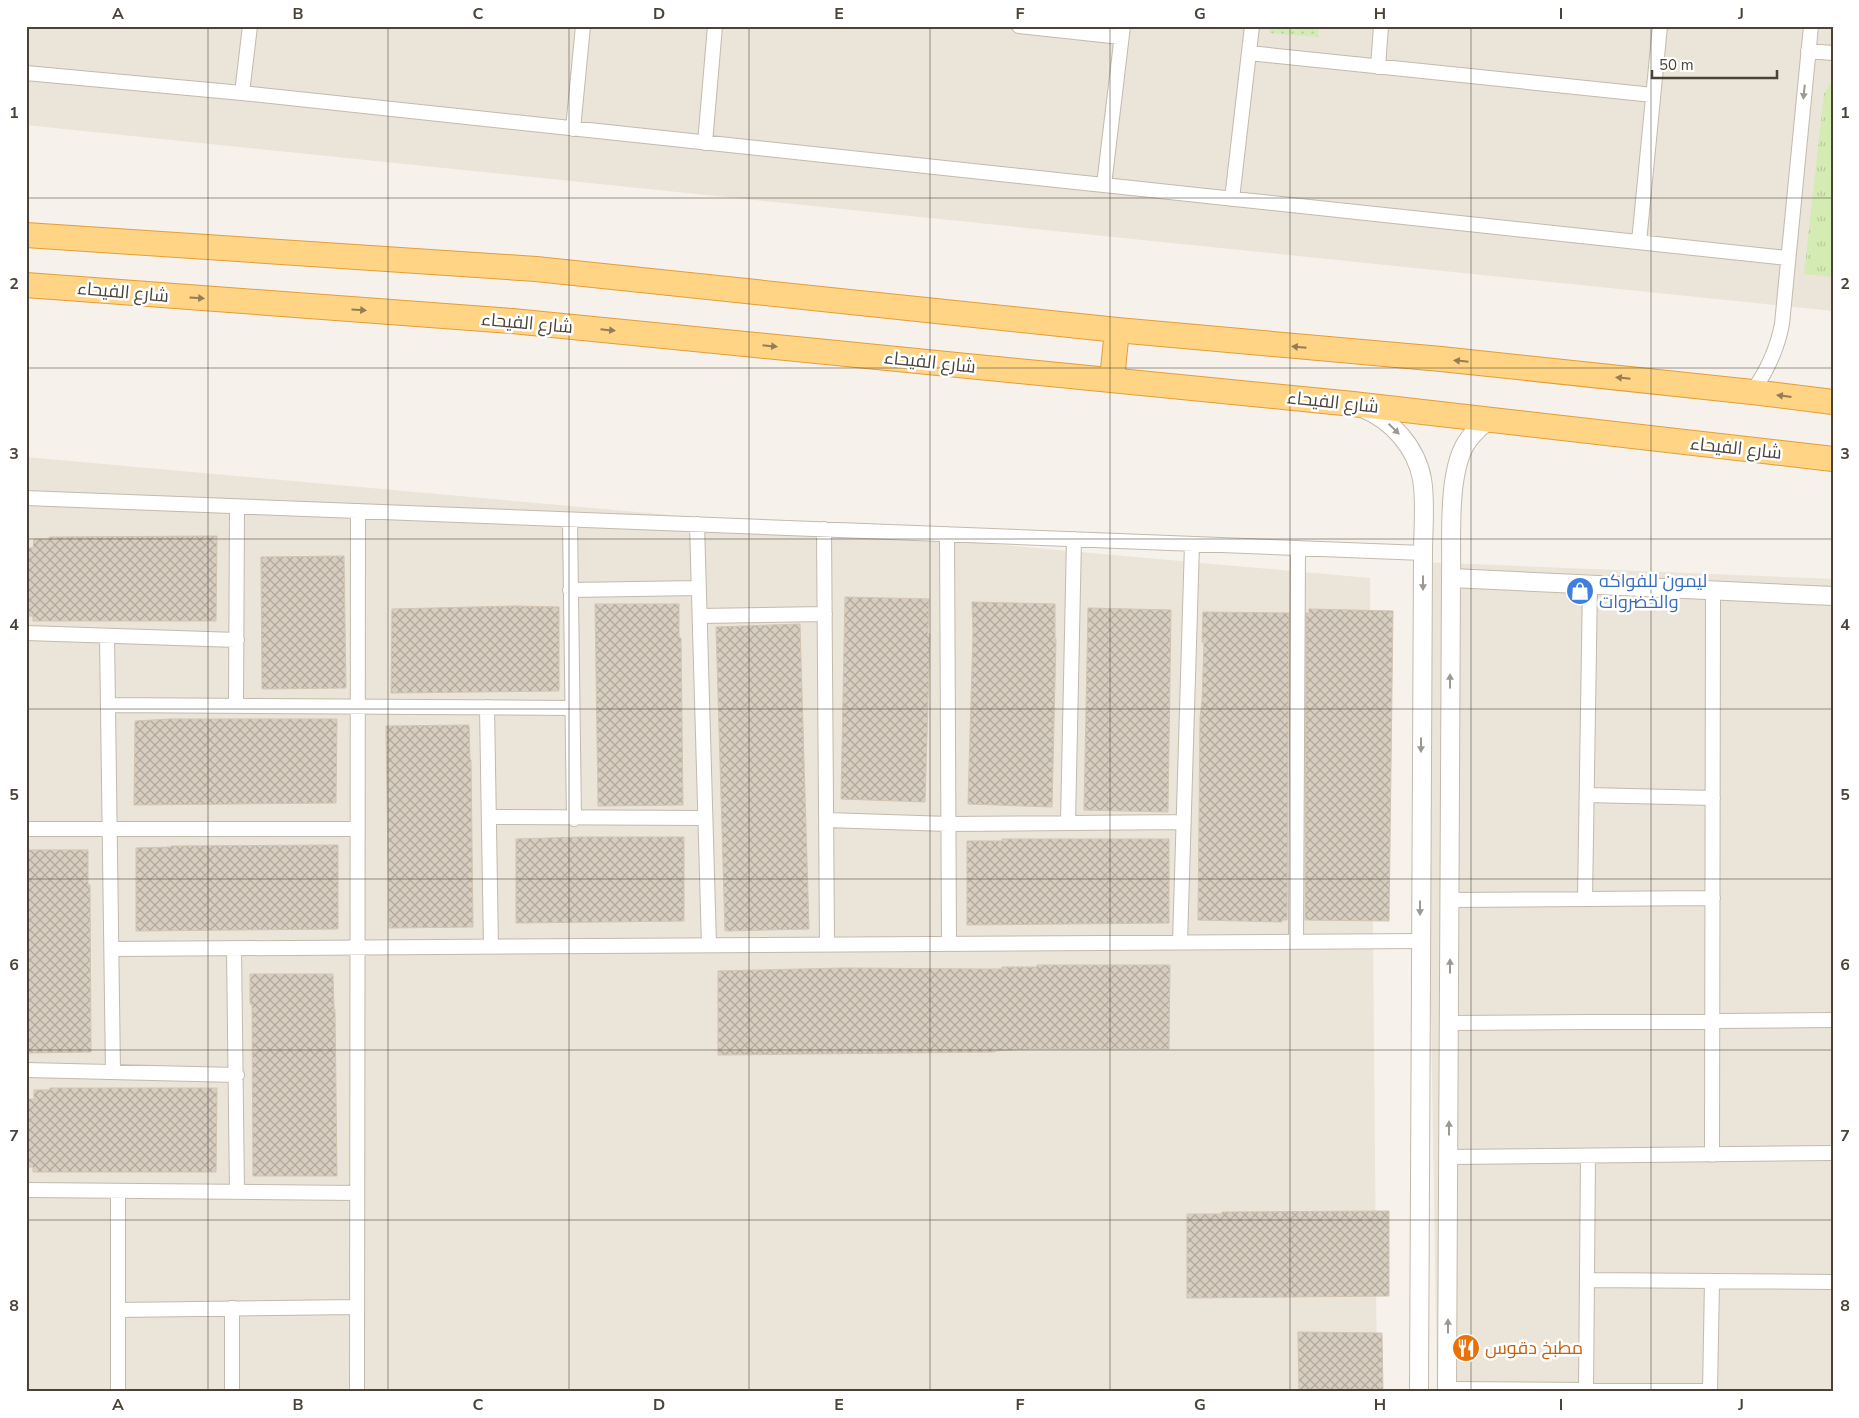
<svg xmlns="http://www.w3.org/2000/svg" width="1859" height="1418" viewBox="0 0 1859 1418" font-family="'Nunito Sans',Cairo,sans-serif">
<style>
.residential{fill:#eae4d9}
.grass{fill:url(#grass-tufts)}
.park{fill:url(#park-dots)}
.building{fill:url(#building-cross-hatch);stroke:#d3c5b3}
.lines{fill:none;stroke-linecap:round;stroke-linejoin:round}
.minor-casing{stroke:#c2baad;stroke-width:16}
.tertiary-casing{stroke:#c2baad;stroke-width:20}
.trunk-casing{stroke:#e39d38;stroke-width:26}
.minor{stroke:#fff;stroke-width:14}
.tertiary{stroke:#fff;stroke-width:18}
.trunk{stroke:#ffd484;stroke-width:24}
.oneway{fill:#9c9892}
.oneway2{fill:#937d56}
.grid{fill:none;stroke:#4b4338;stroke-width:1;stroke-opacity:0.55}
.labels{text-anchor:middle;stroke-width:5;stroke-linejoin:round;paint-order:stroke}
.street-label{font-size:18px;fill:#4b4338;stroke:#fff}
.shop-label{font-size:18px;fill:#366cbe;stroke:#fff;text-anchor:start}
.food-label{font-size:18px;fill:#c56008;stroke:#fff;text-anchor:start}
.neatline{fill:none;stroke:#4b4338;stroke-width:2}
.grid-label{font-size:16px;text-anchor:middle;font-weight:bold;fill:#4b4338}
</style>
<defs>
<pattern id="grass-tufts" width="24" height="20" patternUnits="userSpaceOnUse" patternTransform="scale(1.25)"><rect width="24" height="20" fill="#d4ebb3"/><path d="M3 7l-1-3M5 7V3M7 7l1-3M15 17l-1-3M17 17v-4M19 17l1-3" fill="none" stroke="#b8cb9b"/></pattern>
<pattern id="park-dots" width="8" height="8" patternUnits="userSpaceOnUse" patternTransform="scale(1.25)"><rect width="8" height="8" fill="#d4ebb3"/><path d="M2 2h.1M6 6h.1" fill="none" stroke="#b8cb9b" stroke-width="1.8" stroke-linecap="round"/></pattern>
<pattern id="building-cross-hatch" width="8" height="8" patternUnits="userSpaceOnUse" patternTransform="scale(1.25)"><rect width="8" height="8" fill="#d8cec0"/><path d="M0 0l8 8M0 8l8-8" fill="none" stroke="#b1a99d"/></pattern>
</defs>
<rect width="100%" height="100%" fill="#f6f2eb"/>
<!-- residential -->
<path class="residential" d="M26,26H1833V311L26,125Z
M26,457L1370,578L1377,1392H26Z
M1424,562L1833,579V1392H1437Z"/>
<!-- grass -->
<path class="grass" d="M1833,79V277L1804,274L1824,94Z"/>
<!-- park -->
<path class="park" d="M1270,26H1319L1318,37L1270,33Z"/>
<!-- building -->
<path class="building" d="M217,536L216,621H33V616H26V548H33L34,539H49V537Z
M344,556L346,688L262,689L261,557Z
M845,597L929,599L928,634H930L925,802L841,799Z
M972,602L1055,604V639H1056L1052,807L968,804L973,632Z
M595,604H679V638H681L683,805L598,806Z
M515,606L559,607V691L391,693L392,609Z
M1088,608L1171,610L1168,812L1084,810Z
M1309,609L1393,611L1389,921L1305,920L1306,613H1309Z
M1203,612L1289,613L1287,920H1282V922L1198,920L1200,718L1202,701L1204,642H1202Z
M800,624L809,929L725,931L716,627Z
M170,719H337L336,803L134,805L135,721Z
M469,725L470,760H471L473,927L389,928L386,726Z
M581,837H684V921L516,923V839Z
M1002,839H1169V923L967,925V841H1002Z
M338,845V929L136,931V848L171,847V846Z
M26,850H88V885H90L91,1052L26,1053Z
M1037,965H1170L1169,1049H1031L995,1051V1052L718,1055V971L842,968L985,969H1002V967H1037Z
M250,974H333L334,1009H335L337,1176H253L252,1004H250Z
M50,1088H217L216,1172H33V1167H26V1099H34V1090H50Z
M1389,1211V1296L1187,1298V1214H1222V1212Z
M1298,1332L1382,1333L1383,1392H1299Z"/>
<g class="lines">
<!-- minor casing -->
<g class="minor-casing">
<path id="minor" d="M1019,26L1121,37
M1808,51L1833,53
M1249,53L1653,95
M1378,67L1381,26
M26,73L242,93L1787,258
M242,93L250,26
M573,129L583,26
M705,143L715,26
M1104,185L1123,26
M1232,199L1252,26
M1639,242L1660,26
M1752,392C1768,370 1777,350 1782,324L1811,26
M26,498L1423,553
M570,520L574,819
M697,524L709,945
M824,529L827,944
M947,534L949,944
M570,590L699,588
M700,616L825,614
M26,633L237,640
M107,636L113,1072
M108,705L572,708
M236,706L237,507
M487,707L491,947
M1587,795L1713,798
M489,817L705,818
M826,820L949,824L1184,822
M1068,823L1074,539
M26,829H357
M1585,899L1590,584
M1450,900L1713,898
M1296,941L1298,548
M1180,942L1192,544
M234,948L237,1192
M112,949L1420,941
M1449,1023L1833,1020
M26,1070L237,1075
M1712,1155L1713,590
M1449,1157L1833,1153
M26,1190L357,1193
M118,1191V1392
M1587,1280L1833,1282
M118,1310L357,1307
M1447,1389L1710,1391
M232,1392V1308
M357,1392L358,511
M1586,1392L1588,1156
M1710,1392L1712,1281"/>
</g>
<!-- tertiary casing -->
<g class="tertiary-casing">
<path id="tertiary" d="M1362,408C1392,420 1416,447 1422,479C1426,502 1423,529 1423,553L1419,1392
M1451,578L1833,596
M1447,1392L1451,578C1452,540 1447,477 1465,445C1471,434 1480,427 1489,419"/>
</g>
<!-- trunk casing -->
<g class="trunk-casing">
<path id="trunk" d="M26,235L536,269L1117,330L1441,359L1752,392L1833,402
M26,285L512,321L1353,404L1833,459
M1112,379L1117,330"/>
</g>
<!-- minor -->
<use href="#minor" class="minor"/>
<!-- tertiary -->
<use href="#tertiary" class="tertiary"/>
<!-- trunk -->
<use href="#trunk" class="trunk"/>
</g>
<!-- one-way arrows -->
<defs><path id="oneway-solid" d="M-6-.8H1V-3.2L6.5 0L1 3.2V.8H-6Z" transform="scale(1.25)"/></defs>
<g class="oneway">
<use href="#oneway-solid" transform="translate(1804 92) rotate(96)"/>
<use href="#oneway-solid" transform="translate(1394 429) rotate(44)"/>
<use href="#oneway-solid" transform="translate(1423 583) rotate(90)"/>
<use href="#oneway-solid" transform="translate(1450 681) rotate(-90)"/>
<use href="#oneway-solid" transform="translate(1421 745) rotate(90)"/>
<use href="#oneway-solid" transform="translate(1420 908) rotate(90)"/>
<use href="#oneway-solid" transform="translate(1450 966) rotate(-90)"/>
<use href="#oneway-solid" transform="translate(1449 1128) rotate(-90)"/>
<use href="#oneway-solid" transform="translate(1448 1326) rotate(-90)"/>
</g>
<g class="oneway2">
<use href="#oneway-solid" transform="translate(197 298) rotate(4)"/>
<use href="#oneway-solid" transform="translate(359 310) rotate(4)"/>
<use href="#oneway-solid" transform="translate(608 330) rotate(6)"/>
<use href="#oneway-solid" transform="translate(770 346) rotate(6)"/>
<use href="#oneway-solid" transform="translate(1299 347) rotate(-175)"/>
<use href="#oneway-solid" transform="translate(1461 361) rotate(-174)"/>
<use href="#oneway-solid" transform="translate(1623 378) rotate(-174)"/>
<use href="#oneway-solid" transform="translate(1784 396) rotate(-173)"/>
</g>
<!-- grid -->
<path class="grid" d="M208,26V1392M388,26V1392M569,26V1392M749,26V1392M930,26V1392M1110,26V1392M1290,26V1392M1471,26V1392M1651,26V1392M26,198H1833M26,368H1833M26,539H1833M26,709H1833M26,879H1833M26,1050H1833M26,1220H1833"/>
<!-- icons -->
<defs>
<g id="shop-disc" transform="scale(1.4375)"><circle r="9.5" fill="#3f7fe0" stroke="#fff"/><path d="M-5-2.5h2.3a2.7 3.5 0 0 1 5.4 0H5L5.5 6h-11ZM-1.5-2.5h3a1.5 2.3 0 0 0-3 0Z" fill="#fff"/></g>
<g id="restaurant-disc" transform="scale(1.4375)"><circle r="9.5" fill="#e8710a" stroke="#fff"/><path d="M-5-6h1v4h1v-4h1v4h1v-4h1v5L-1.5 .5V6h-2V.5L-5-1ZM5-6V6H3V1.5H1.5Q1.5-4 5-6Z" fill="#fff"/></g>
</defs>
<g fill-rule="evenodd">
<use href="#shop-disc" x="1580" y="591"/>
<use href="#restaurant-disc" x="1466" y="1348"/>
</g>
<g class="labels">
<!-- street labels -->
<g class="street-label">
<text transform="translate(123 292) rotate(5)" y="6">شارع الفيحاء</text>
<text transform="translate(527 323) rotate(5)" y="6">شارع الفيحاء</text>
<text transform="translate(930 362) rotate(6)" y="6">شارع الفيحاء</text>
<text transform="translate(1333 402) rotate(6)" y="6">شارع الفيحاء</text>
<text transform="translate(1736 448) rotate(6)" y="6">شارع الفيحاء</text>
</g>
<!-- shop labels -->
<g class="shop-label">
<text x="1599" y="587">ليمون للفواكه<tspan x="1599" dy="21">والخضروات</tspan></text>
</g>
<!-- food labels -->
<g class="food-label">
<text x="1485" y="1354">مطبخ دقوس</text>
</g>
</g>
<!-- border -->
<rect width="1859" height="1418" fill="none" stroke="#ffffff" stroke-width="55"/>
<!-- scale -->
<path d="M1652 70v8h125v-8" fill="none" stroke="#4b4338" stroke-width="2.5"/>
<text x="1659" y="70" font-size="15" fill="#4b4338" stroke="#ffffff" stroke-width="4" paint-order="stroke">50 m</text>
<rect x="28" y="28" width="1804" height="1362" class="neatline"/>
<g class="grid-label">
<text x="118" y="19">A</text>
<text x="298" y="19">B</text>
<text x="478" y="19">C</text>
<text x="659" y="19">D</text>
<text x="839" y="19">E</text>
<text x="1020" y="19">F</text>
<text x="1200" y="19">G</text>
<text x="1380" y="19">H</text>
<text x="1561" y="19">I</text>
<text x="1741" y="19">J</text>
<text x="14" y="118">1</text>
<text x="1845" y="118">1</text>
<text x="14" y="289">2</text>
<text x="1845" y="289">2</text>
<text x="14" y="459">3</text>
<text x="1845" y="459">3</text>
<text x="14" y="630">4</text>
<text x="1845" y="630">4</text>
<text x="14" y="800">5</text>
<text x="1845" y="800">5</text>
<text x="14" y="970">6</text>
<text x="1845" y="970">6</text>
<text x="14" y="1141">7</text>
<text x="1845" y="1141">7</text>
<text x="14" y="1311">8</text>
<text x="1845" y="1311">8</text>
<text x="118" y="1410">A</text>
<text x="298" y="1410">B</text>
<text x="478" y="1410">C</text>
<text x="659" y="1410">D</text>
<text x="839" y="1410">E</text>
<text x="1020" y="1410">F</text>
<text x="1200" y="1410">G</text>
<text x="1380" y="1410">H</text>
<text x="1561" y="1410">I</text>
<text x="1741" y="1410">J</text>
</g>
</svg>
